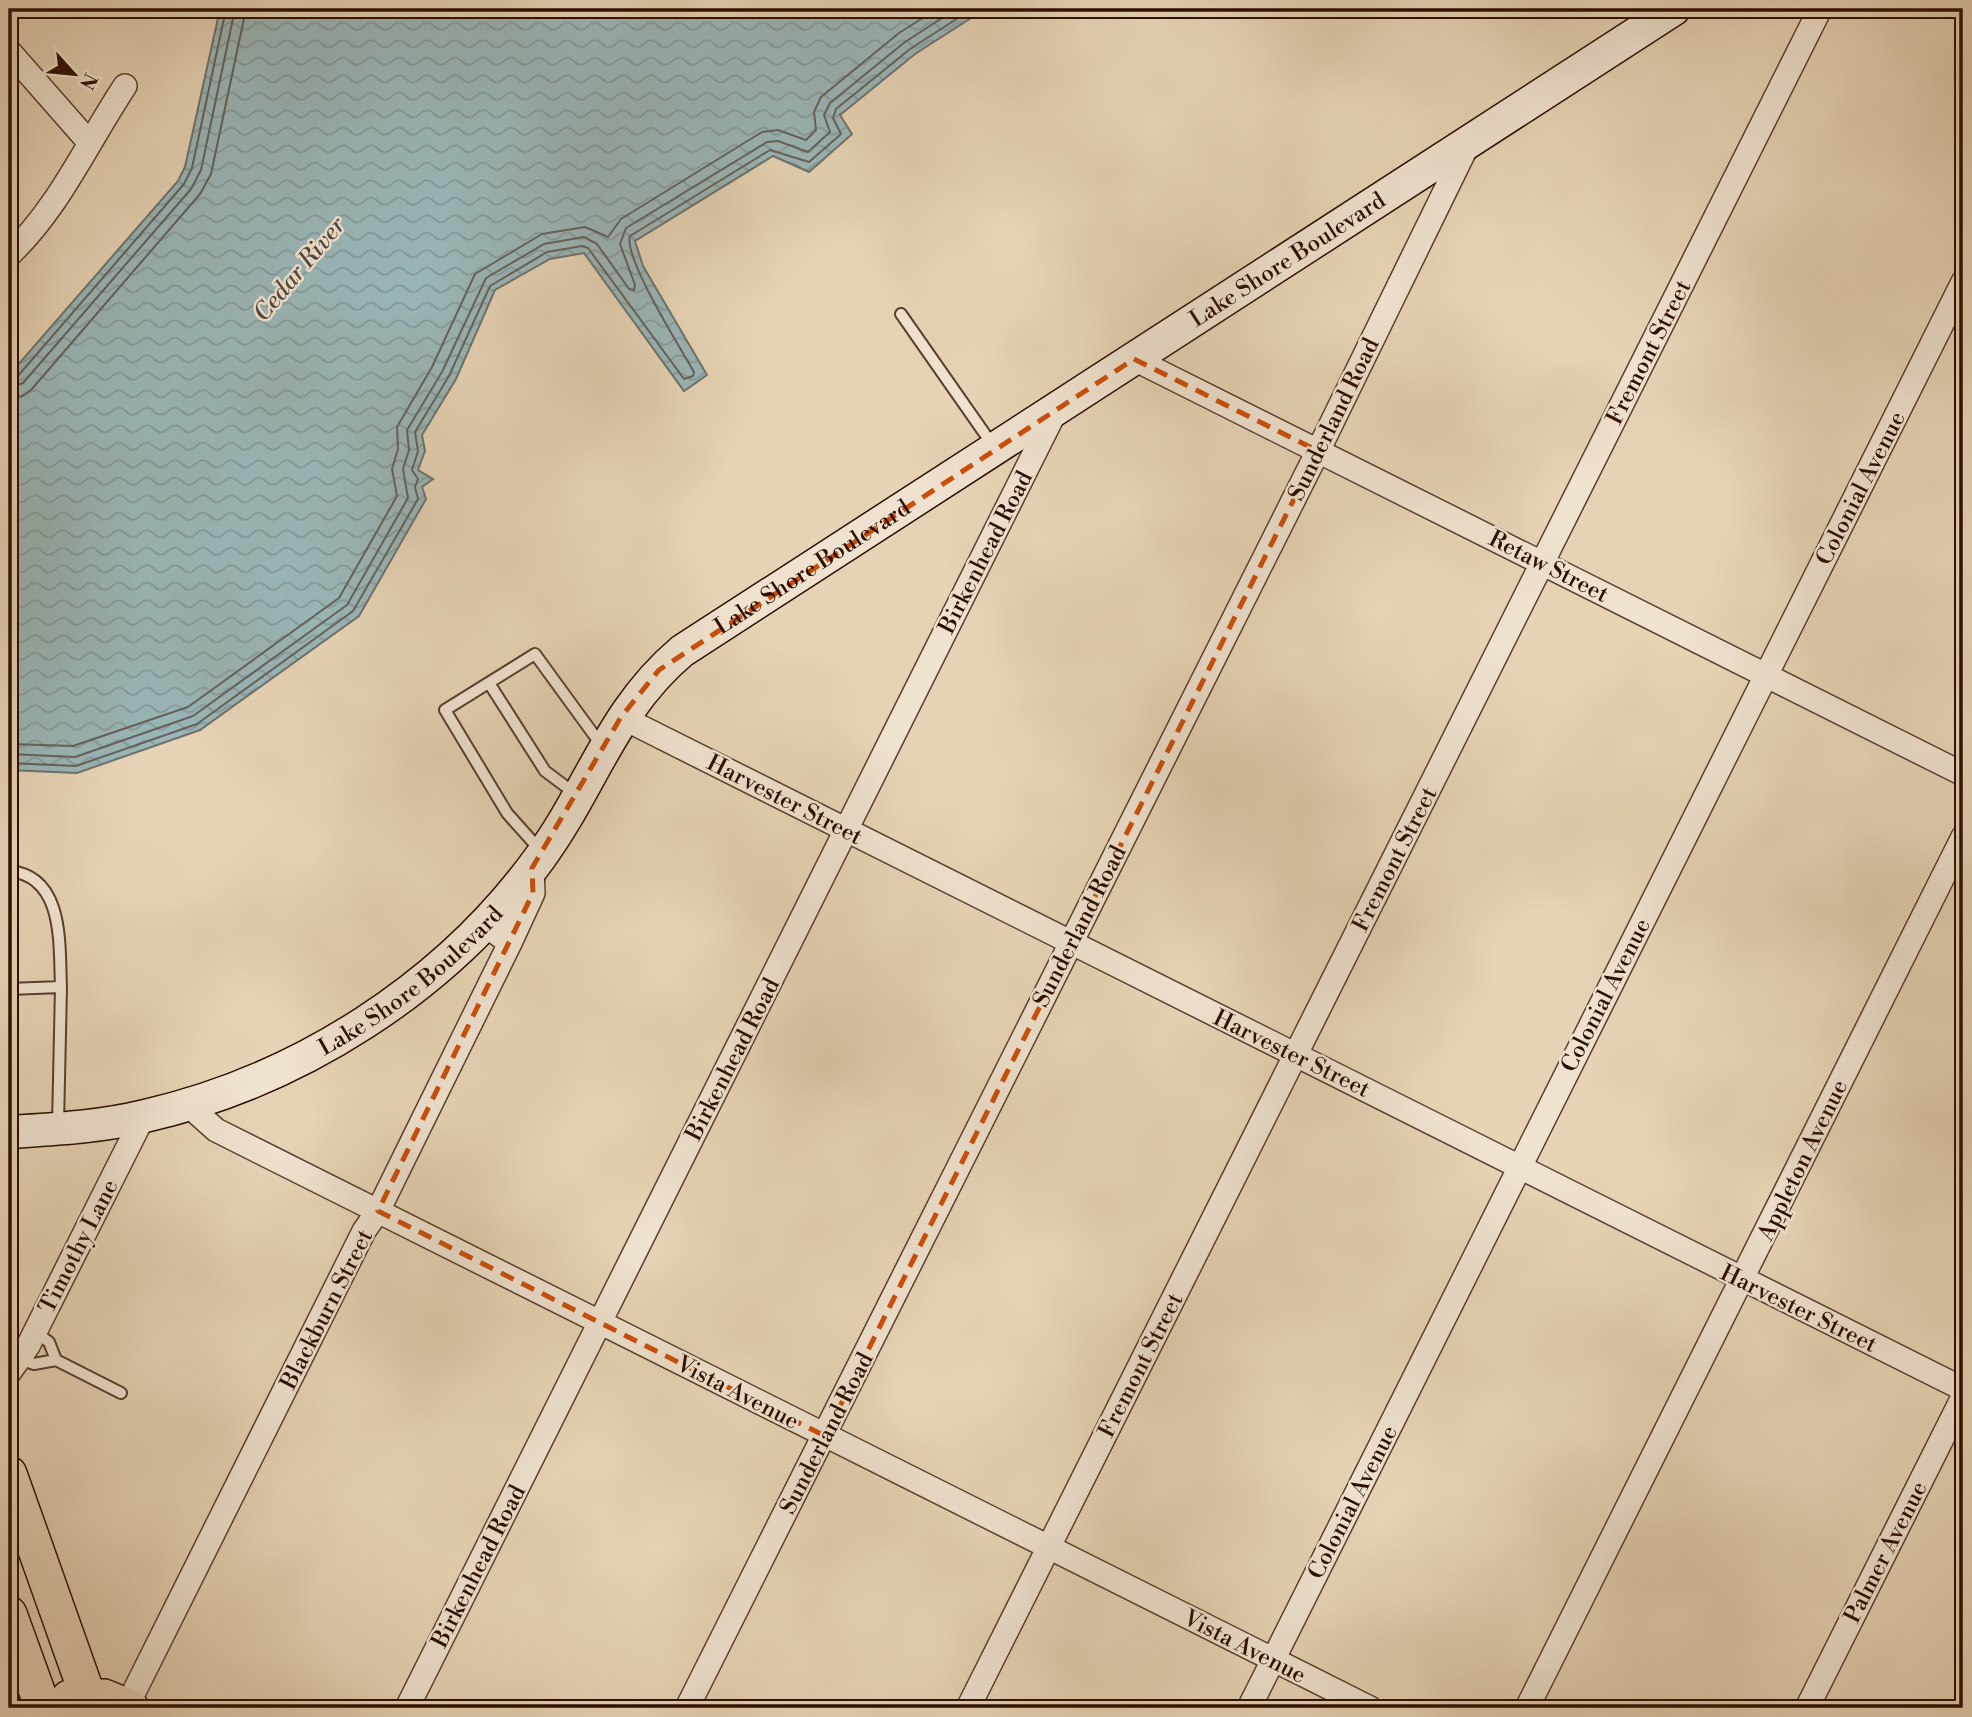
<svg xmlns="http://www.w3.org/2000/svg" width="1972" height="1717" viewBox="0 0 1972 1717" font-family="'Libre Bodoni',serif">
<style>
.water{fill:url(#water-waves);stroke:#6e736e;stroke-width:2}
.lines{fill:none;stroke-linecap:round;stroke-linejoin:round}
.shore{stroke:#63625c;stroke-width:2}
.lane-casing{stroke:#5a3f2d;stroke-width:14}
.street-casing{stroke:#5a3f2d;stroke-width:26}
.secondary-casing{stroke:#2c0e00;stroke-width:35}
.primary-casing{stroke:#2c0e00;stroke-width:38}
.lane{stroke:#efe2cf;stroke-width:10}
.street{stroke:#efe2cf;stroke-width:23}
.secondary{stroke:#efe2cf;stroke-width:32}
.primary{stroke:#e6d3b5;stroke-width:35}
.marked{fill:none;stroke:#cc4e0a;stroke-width:5;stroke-dasharray:14 9;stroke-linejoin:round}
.labels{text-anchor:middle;stroke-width:5;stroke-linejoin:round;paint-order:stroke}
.street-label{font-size:23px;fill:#2c0e00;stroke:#efe2cf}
.water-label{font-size:24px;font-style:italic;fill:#524940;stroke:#efe2cf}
</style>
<defs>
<pattern id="water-waves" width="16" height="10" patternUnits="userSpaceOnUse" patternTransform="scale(1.75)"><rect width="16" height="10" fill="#9ab6b7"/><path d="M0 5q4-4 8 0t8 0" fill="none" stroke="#859b9c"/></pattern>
</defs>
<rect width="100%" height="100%" fill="#e6d3b5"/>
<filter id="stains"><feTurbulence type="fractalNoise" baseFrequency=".00286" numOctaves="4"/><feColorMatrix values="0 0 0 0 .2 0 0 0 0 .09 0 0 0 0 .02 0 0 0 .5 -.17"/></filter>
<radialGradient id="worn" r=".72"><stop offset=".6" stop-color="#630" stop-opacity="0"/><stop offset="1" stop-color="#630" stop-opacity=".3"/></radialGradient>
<!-- water -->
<path class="water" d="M220,9H985L915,54L840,115L852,134L809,172L773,156L635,241L643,266L707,375L684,391L584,253L550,259L495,290L456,379L422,435L425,451L418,470L433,479L422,487L426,499L359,616L200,730L77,773L9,770V375L178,181L185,167Z"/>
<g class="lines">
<!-- shore -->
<path class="shore" d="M9,379L17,377L184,184L192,168L226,9
M9,388L23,383L191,189L201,170L235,9
M9,399L22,396L31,390L200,194L211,174L246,9
M9,744L73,746L188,707L339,598L397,496L392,469L398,449L397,427L432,367L475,274L542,234L585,227L608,237L621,219L762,132L778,130L806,140L816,130L814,112L821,97L899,33L937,9
M9,754L75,757L193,716L347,605L408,498L403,469L409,450L407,430L442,372L486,278L544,244L584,237L597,244L629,289L634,290L635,285L620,244L626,228L767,142L778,141L808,152L830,132L824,115L830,103L905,42L956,9
M9,763L76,766L197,724L353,611L418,499L415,487L418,479L412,470L418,451L415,432L449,376L490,286L547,252L582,246L588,248L684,379L693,376L694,372C681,349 623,257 630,236L770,150L809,162L841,134L833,118L836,109L910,49L972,9"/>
<!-- lane casing -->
<g class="lane-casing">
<path id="lane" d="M901,314L994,447
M489,683L545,771L577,795
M540,850L507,813L445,710L535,654L602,746
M9,871C65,876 59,945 61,987
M9,989L61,987L58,1125
M19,1359L34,1364L56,1360L49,1342L35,1332
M56,1360L121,1393"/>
</g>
<!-- street casing -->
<g class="street-casing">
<path id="street" d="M9,51L88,141
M9,255C59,208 87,143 125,86
M1134,359L1963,774
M621,717L1963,1389
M510,943L533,893L532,868
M188,1105L216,1130L1370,1708
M9,1373L28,1346L143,1117
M127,1706L364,1231L378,1211L510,943L482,923
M407,1708L1056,410
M687,1708L1318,451L1469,142
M968,1708L1820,9
M1249,1708L1963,282
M1527,1708L1963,837
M1807,1708L1963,1397"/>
</g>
<!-- secondary casing -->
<g class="secondary-casing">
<g id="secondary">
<path id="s1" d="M9,1132C55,1129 100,1127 145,1116C299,1081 446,987 539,859C592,787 611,711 682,651L1674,9"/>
</g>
</g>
<!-- primary casing -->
<g class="primary-casing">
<path id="primary" d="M9,1474L92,1708
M9,1614L43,1708
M69,1698L104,1697L131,1708"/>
</g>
<!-- lane -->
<use href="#lane" class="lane"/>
<!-- street -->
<use href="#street" class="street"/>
<!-- secondary -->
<use href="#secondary" class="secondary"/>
<!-- primary -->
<use href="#primary" class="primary"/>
</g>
<!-- marked area -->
<path class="marked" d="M1134,359L1318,451L825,1436L378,1211L533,893L532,868L621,717L659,670Z"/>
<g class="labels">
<!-- street labels -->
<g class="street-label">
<text dy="8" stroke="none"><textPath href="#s1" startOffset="1592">Lake Shore Boulevard</textPath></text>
<text transform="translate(1648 352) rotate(-63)" y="8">Fremont Street</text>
<text transform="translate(1333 419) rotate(-64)" y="8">Sunderland Road</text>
<text transform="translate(1860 488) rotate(-63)" y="8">Colonial Avenue</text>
<text transform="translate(985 552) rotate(-63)" y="8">Birkenhead Road</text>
<text transform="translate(1549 566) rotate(27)" y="8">Retaw Street</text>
<text dy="8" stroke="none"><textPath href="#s1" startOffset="1026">Lake Shore Boulevard</textPath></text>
<text transform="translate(785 799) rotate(27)" y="8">Harvester Street</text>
<text transform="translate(1394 859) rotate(-63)" y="8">Fremont Street</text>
<text transform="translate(1079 926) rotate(-63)" y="8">Sunderland Road</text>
<text dy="8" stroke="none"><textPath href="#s1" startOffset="439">Lake Shore Boulevard</textPath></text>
<text transform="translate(1605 995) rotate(-63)" y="8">Colonial Avenue</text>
<text transform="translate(1292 1053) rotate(26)" y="8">Harvester Street</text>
<text transform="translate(732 1059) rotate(-63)" y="8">Birkenhead Road</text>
<text transform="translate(1802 1160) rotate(-64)" y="8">Appleton Avenue</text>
<text transform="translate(78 1246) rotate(-63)" y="8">Timothy Lane</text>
<text transform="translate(1799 1308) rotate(26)" y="8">Harvester Street</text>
<text transform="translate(326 1309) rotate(-63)" y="8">Blackburn Street</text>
<text transform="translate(1140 1365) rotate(-63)" y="8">Fremont Street</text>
<text transform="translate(738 1392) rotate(27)" y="8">Vista Avenue</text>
<text transform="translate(826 1433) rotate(-63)" y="8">Sunderland Road</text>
<text transform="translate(1352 1502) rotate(-63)" y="8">Colonial Avenue</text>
<text transform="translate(1885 1552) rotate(-63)" y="8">Palmer Avenue</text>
<text transform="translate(478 1566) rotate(-63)" y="8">Birkenhead Road</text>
<text transform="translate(1245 1646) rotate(27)" y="8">Vista Avenue</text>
</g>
<!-- water labels -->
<g class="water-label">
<text transform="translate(299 269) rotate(-50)" y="8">Cedar River</text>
</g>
</g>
<!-- margin -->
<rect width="1972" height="1717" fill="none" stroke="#e6d3b5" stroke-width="35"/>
<rect x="10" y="10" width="1951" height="1696" fill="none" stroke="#2c0e00" stroke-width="3.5"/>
<rect x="18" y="18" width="1937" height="1682" fill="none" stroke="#2c0e00" stroke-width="2"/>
<!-- north arrow -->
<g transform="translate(74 74) rotate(117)" stroke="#efe2cf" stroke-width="5" paint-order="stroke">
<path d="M0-5L12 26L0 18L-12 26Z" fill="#2c0e00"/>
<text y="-10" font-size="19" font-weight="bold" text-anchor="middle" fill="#2c0e00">N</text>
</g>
<rect width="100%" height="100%" filter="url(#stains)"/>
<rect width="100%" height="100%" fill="url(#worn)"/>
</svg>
